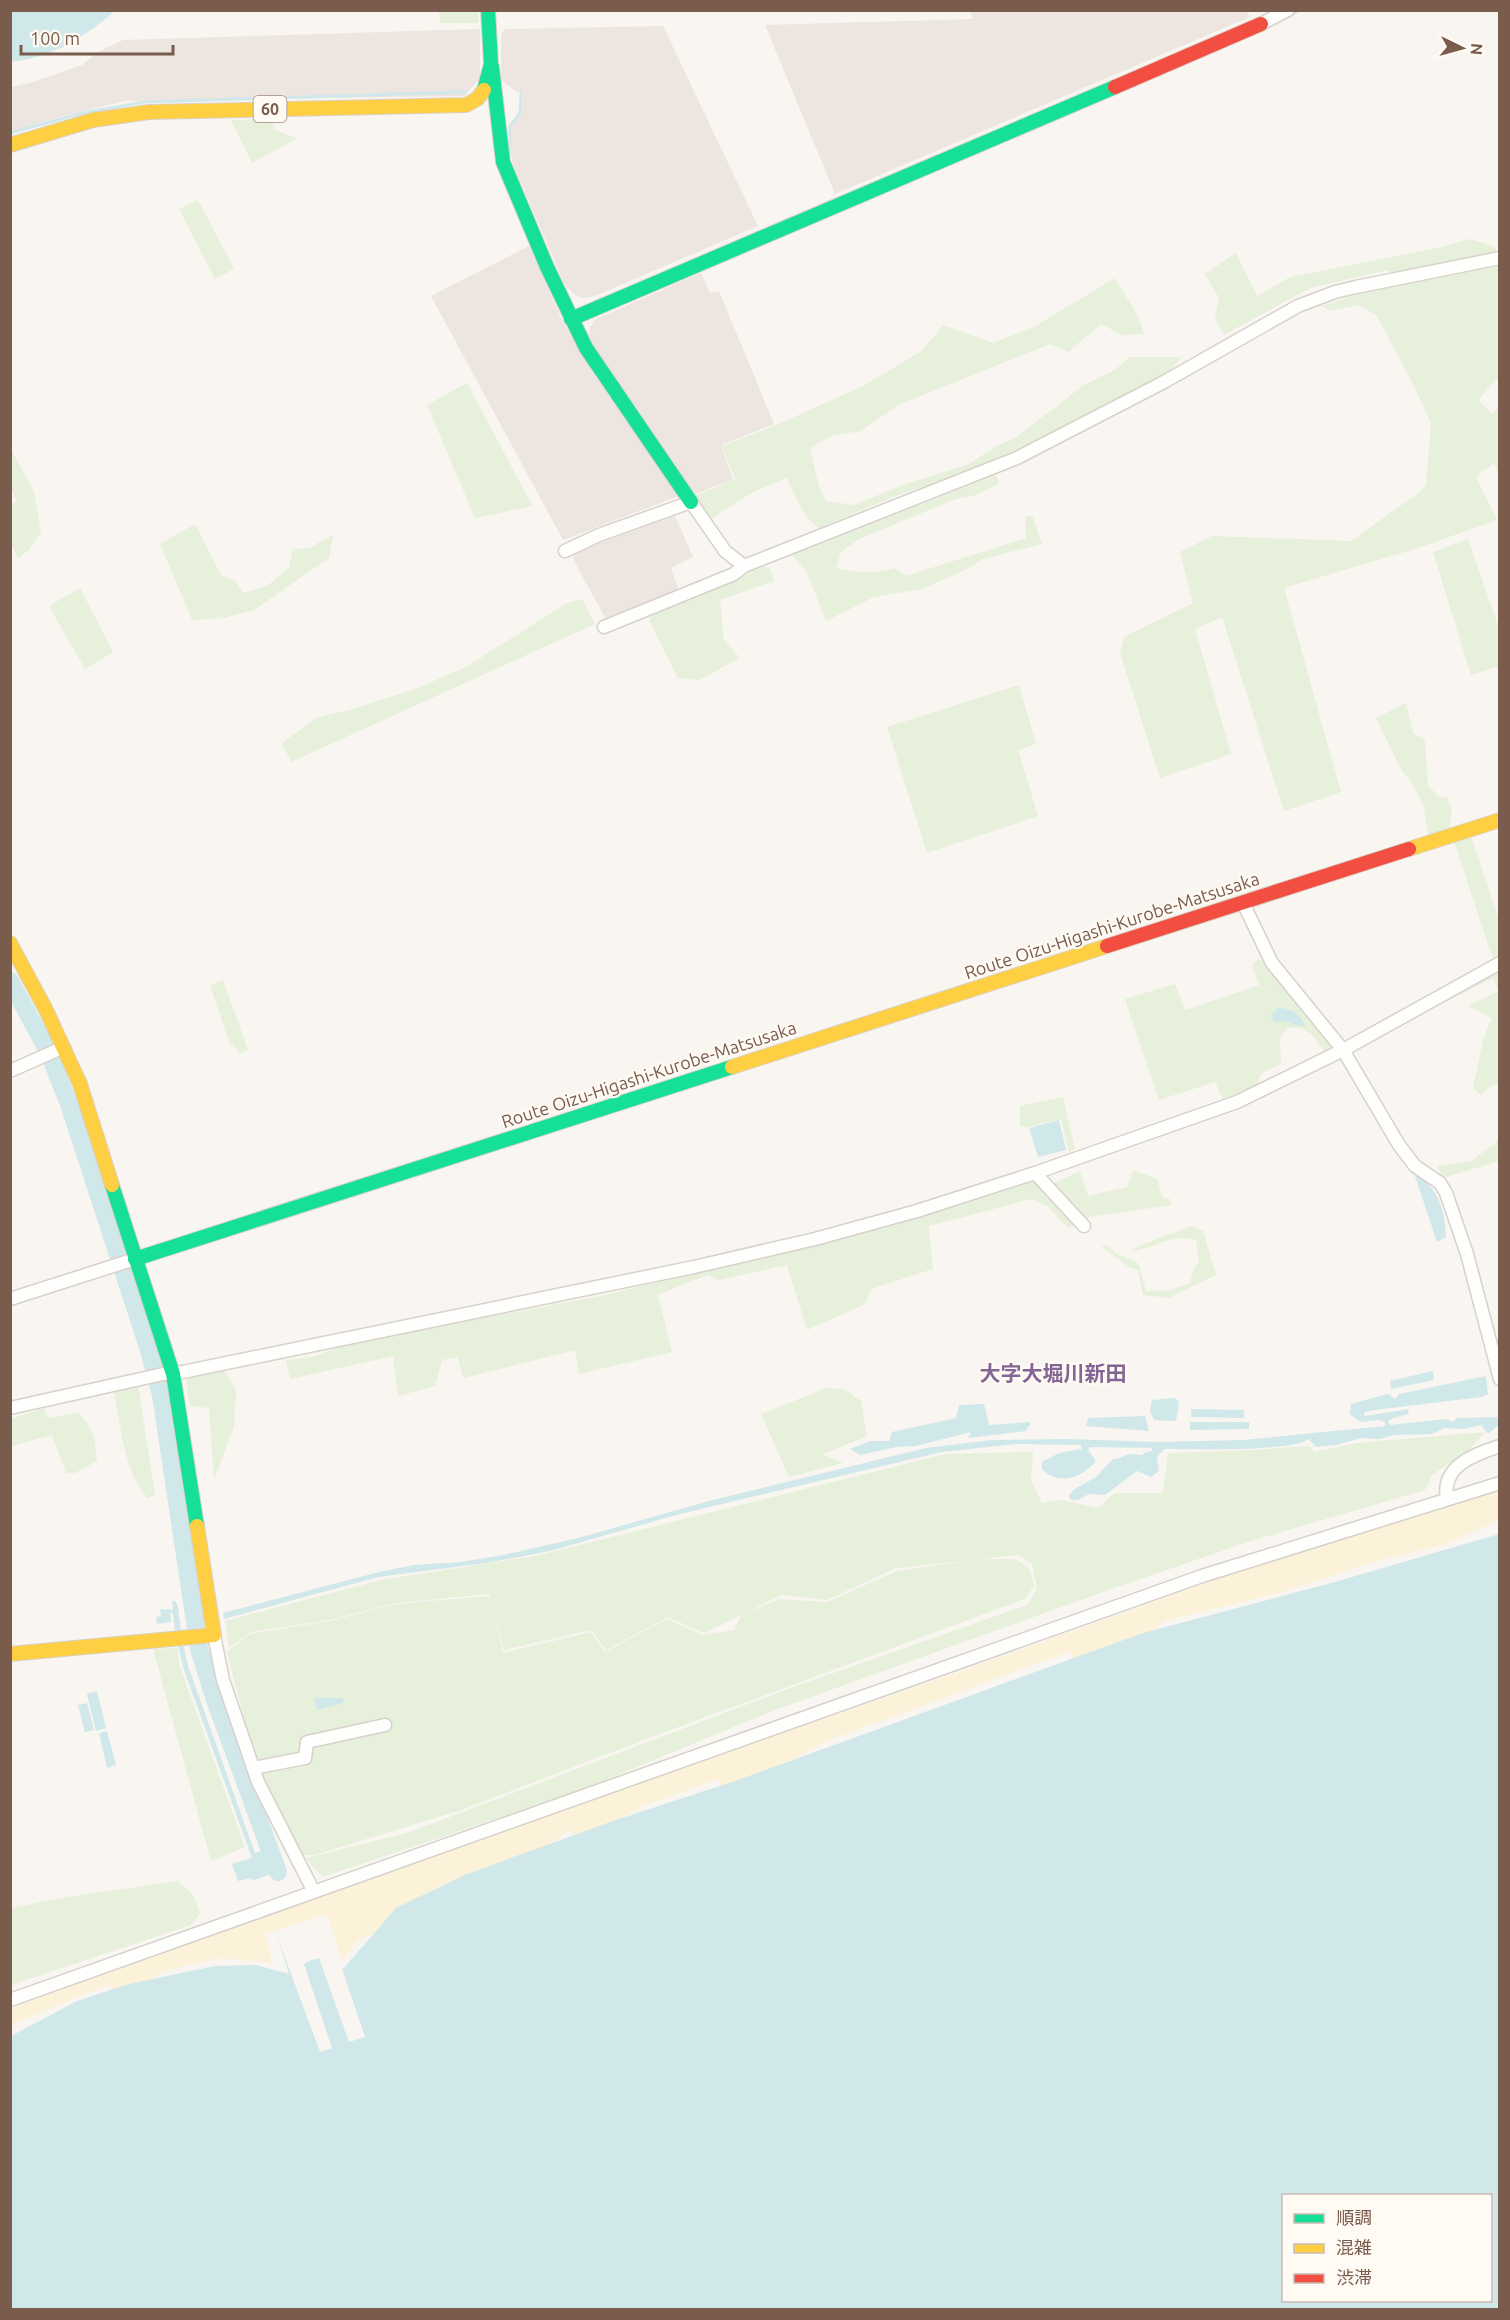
<svg xmlns="http://www.w3.org/2000/svg" width="1510" height="2320" viewBox="0 0 1510 2320" font-family="Ubuntu,'Noto Sans JP',sans-serif">
<style>
.industrial{fill:#ede5e0}
.green{fill:#e7f0db;fill-rule:evenodd}
.sand{fill:#fbf2d9}
.water{fill:#d0e8ea;fill-rule:evenodd}
.pier{fill:#f9f5f0}
.lines{fill:none;stroke-linecap:round;stroke-linejoin:round}
.stream{stroke:#d0e8ea;stroke-width:3}
.river{stroke:#d0e8ea;stroke-width:18}
.street-casing{stroke:#d7d1cb;stroke-width:15}
.fast-casing{stroke:#d9d2cb;stroke-width:16}
.slow-casing{stroke:#d9d2cb;stroke-width:16}
.jam-casing{stroke:#d9d2cb;stroke-width:16}
.street{stroke:#fefefd;stroke-width:12}
.fast{stroke:#16e098;stroke-width:14}
.slow{stroke:#ffcf43;stroke-width:14}
.jam{stroke:#f24e42;stroke-width:14}
.labels{text-anchor:middle;stroke-width:4.5;stroke-linejoin:round;paint-order:stroke}
.shield{fill:#fffaf3;stroke:#a28b7f;stroke-width:1.5}
.shield-label{font-size:16px;font-weight:bold;fill:#7a5c4d}
.street-label{font-size:18px;fill:#7a5c4d;stroke:#fffaf3}
.quarter-label{font-size:21px;font-weight:bold;fill:#846695;stroke:#fffaf3}
</style>
<rect width="100%" height="100%" fill="#f9f5f0"/>
<!-- industrial -->
<path class="industrial" d="M970,11L1246,10L1250,17L835,194L765,25L973,19Z
M663,26L758,226L595,296L585,298L576,296L564,283L512,162L511,127L522,113L523,93L516,92L501,80V34L505,29Z
M480,29V78L465,96L125,101L62,116L11,132V87L33,82L82,65L96,53L123,40Z
M529,246L563,322L595,376L679,496L563,540L431,296Z
M701,273L710,293L719,291L774,424L721,445L733,479L693,495L591,345L589,336L590,327L596,319Z
M675,516L693,557L671,568L679,591L607,621L573,559L577,551Z"/>
<!-- green -->
<path class="green" d="M439,11H479L478,23H440Z
M272,119L274,130L297,138L252,163L231,120Z
M198,200L234,269L215,279L179,209Z
M1470,239L1495,247L1498,255L1394,276L1388,270L1310,288L1224,335L1215,318L1219,298L1205,274L1236,253L1257,296L1290,277L1437,248Z
M1499,264V376L1478,400L1492,414L1499,407V475L1494,463L1476,477L1497,520L1418,548L1284,588L1341,792L1284,811L1222,617L1195,629L1231,754L1160,778L1120,653L1124,637L1193,603L1180,552L1212,536L1351,541L1421,491L1426,485L1431,423L1415,388L1377,316L1359,305L1330,311L1322,306L1383,286L1487,268Z
M1115,278L1138,316L1144,334L1122,335L1101,324L1068,352L1050,344L898,405L861,431L831,436L810,448L819,487L826,501L854,505L905,484L967,465L997,446L1015,438L1084,385L1115,370L1129,357H1182L1167,374L1012,456L893,497L819,528C802,517 795,495 787,478L753,492L711,519L694,496L735,479L722,446L781,423L865,385L922,351L943,325L993,343L1034,327Z
M467,383L532,505V506L475,518L427,405Z
M10,448L34,491L41,532L28,551L18,558L11,544V505L17,501L11,488Z
M996,475L999,483L976,495L953,500L859,539L841,552L836,568C857,573 875,574 895,568L906,576L1026,538L1025,517L1032,515L1042,544L983,559L967,569L922,589L874,597L826,621L806,570L792,555Z
M195,524L221,575L234,580L243,593L267,586L289,568L293,549L309,548L333,535L329,558L254,610L223,618L192,620L160,544Z
M1468,539L1499,628V666L1471,675L1433,552Z
M763,567L770,568L774,581L720,600L724,640L740,658L699,680L678,678L649,620L656,610Z
M80,588L113,652L85,669L49,606Z
M582,599L595,624L291,762L282,743L318,717L353,709L415,689L466,667L567,603Z
M1019,685L1036,744L1018,750L1038,816L927,853L887,727Z
M1406,703L1413,733L1425,740L1428,786L1440,797L1447,798L1452,810L1449,828L1429,837L1423,804L1412,783L1402,771L1376,718Z
M1471,836L1499,920V959L1453,983L1493,959L1454,841Z
M1259,958L1335,1048L1325,1053C1314,1036 1309,1026 1287,1028L1280,1038L1281,1064L1261,1074L1255,1089L1224,1102L1215,1082L1159,1100L1125,999L1175,984L1185,1010L1259,985L1252,965Z
M1499,966V1084L1491,1086L1481,1095L1473,1088L1484,1037L1492,1018L1468,1006L1499,991L1493,978L1445,1002L1439,1000Z
M223,980L248,1050L240,1053L229,1042L210,985Z
M1063,1097L1075,1149L1069,1152L1061,1119L1028,1127H1020V1106Z
M1499,1140V1161L1443,1178L1437,1166L1471,1161Z
M1133,1170L1157,1179L1163,1198H1169L1172,1205L1089,1217L1068,1228L1047,1206L1031,1199L929,1226L933,1269L871,1289L865,1304L807,1330L787,1265L719,1280L707,1275L658,1295L672,1352L579,1374L575,1350L463,1378L458,1357L442,1360L435,1386L398,1396L393,1356L290,1379L286,1360L312,1357L348,1344L610,1294L693,1272L796,1250L876,1229L1033,1178L1044,1188L1080,1171L1088,1196L1127,1187Z
M1191,1226L1203,1231L1216,1275L1169,1298L1143,1295L1138,1270L1129,1267L1102,1247L1106,1244L1117,1254L1136,1261L1140,1268L1146,1291L1170,1290L1190,1283L1192,1273L1199,1261L1196,1240C1168,1233 1154,1250 1131,1251L1141,1245Z
M224,1369L236,1391L234,1426L214,1480L209,1408L190,1406L186,1379Z
M138,1385L155,1495L148,1498C125,1475 120,1423 114,1391Z
M827,1388L844,1389L861,1401L867,1436L823,1454L843,1463L789,1477L761,1414Z
M44,1408L48,1418L78,1413C94,1426 95,1441 97,1461L75,1473H66L52,1435L11,1446V1419Z
M1485,1432L1470,1449L1432,1475L1425,1490L1251,1541L1117,1587L775,1710L574,1793L322,1877L306,1858L410,1832L788,1689L1027,1605L1037,1589L1032,1564L1017,1555L981,1559H1015L1029,1568L1034,1586L1025,1599L665,1732L458,1811L314,1855H302L255,1762L227,1652L250,1634L330,1621L396,1604L488,1596L491,1601L489,1594L396,1603L329,1620L251,1632L229,1648L225,1621L381,1580L540,1555L945,1454L1033,1452L1031,1481L1042,1503L1062,1500L1097,1508L1115,1493H1163L1168,1453L1254,1450L1309,1446L1315,1452L1356,1443ZM968,1561L897,1571L827,1602L779,1599L742,1615L781,1595L827,1600L896,1568ZM494,1614L504,1650L591,1630L606,1650L668,1617L704,1633L741,1615L734,1630L702,1635L667,1619L605,1652L591,1632L503,1653Z
M177,1648L180,1667L245,1847L211,1861L153,1649Z
M178,1881L194,1896L200,1913L191,1925L11,1985V1908L67,1897Z"/>
<!-- sand -->
<path class="sand" d="M1499,1489V1520L1446,1544L1380,1560L1282,1592L1167,1620L1082,1682L1070,1651L827,1741L724,1795L718,1779L641,1807L578,1846L571,1830L505,1871L463,1888L356,1942L342,1961L327,1914L266,1934L272,1963L219,1958L163,1971L128,1993L104,1986L11,2025V2008L557,1811L959,1672L1270,1560Z"/>
<!-- water -->
<path class="water" d="M10,11L11,10L115,11C83,38 53,57 11,62Z
M1278,1008C1294,1009 1298,1013 1306,1027L1295,1025L1286,1021L1275,1023L1271,1017L1273,1012Z
M1059,1120L1066,1150L1038,1157L1029,1128Z
M1414,1173C1438,1187 1445,1210 1446,1237L1437,1242Z
M1433,1371L1434,1380L1391,1389L1390,1381Z
M1486,1376L1488,1394L1481,1397L1375,1410L1365,1412L1364,1414L1365,1416L1409,1409L1408,1414L1393,1418L1388,1421L1390,1425L1447,1419L1453,1422L1457,1418L1499,1417V1425L1488,1434L1481,1425L1464,1429L1445,1428L1432,1434L1394,1435L1379,1439L1361,1438L1336,1445L1316,1447L1309,1439C1290,1452 1193,1449 1165,1449L1157,1457L1159,1471L1151,1477L1137,1471L1105,1495L1089,1494L1078,1500H1071L1069,1496L1073,1490L1096,1477L1113,1459L1120,1458L1129,1454L1142,1455L1146,1452L1152,1451V1448L1090,1447L1088,1450L1096,1461C1082,1478 1059,1486 1042,1469V1462L1059,1453L1082,1449L1081,1445L1015,1444L942,1452L680,1514L550,1551L486,1563L378,1577L224,1619L223,1613L383,1571L414,1565L460,1562L504,1555L578,1538L709,1501L926,1448L992,1440L1066,1439L1160,1442L1243,1440L1385,1426V1422L1379,1420L1360,1422L1350,1414L1351,1404L1388,1394L1395,1399L1399,1394Z
M1175,1398L1179,1402L1176,1421L1154,1420L1150,1411L1152,1400Z
M984,1404L989,1425L1031,1422L1026,1431L968,1438L971,1432L916,1446L896,1447L860,1455L850,1449L871,1441H889L892,1432L956,1418L959,1405Z
M1191,1409L1244,1410V1418L1191,1417Z
M1145,1416L1149,1431L1086,1426L1088,1418Z
M1190,1422H1249V1429L1190,1430Z
M1499,1534V2309L11,2310V2036L77,2001L129,1984L215,1966L256,1965L289,1974L277,1936L326,1921L342,1970L396,1908L467,1874L613,1821L735,1781L1143,1633L1335,1582ZM1284,2196H1490V2300H1284Z
M172,1601H175L178,1607L181,1631L175,1632L173,1613H170L171,1622L157,1624L156,1617L161,1616L160,1609L173,1610Z
M183,1644L188,1666L255,1853L272,1847L280,1871L252,1881L251,1878L238,1881L232,1864L252,1858L183,1667L178,1645Z
M97,1691L106,1728L96,1731L87,1694Z
M314,1698H344L343,1703L317,1710Z
M87,1703L94,1730L85,1732L78,1705Z
M107,1731L116,1765L107,1768L99,1733Z"/>
<!-- pier -->
<path class="pier" d="M326,1921L365,2037L349,2042L319,1958L309,1961L304,1964L332,2048L320,2052L277,1936Z"/>
<g class="lines">
<!-- stream -->
<path class="stream" d="M1289,16L1300,10
M10,133L82,113L144,102L465,92
M510,154V126L520,113L521,93"/>
<!-- river -->
<path class="river" d="M10,981L47,1049L69,1104L148,1347L161,1395L199,1649L215,1700L278,1872"/>
<!-- street casing -->
<g class="street-casing">
<path id="street" d="M1261,24L1288,10
M565,551L599,535L691,502L725,551L744,566
M604,627L734,574L744,566L1017,458L1164,382L1298,306L1335,292L1356,287L1500,258
M1243,903L1272,963L1343,1050L1399,1145L1415,1166L1440,1183L1446,1193L1467,1254L1500,1379
M10,1071L64,1047
M1035,1173L1084,1226
M10,1299L135,1259
M10,1408L163,1374H173L694,1267L815,1239L917,1211L1035,1173L1237,1102L1343,1050L1500,963
M1447,1498C1441,1466 1475,1454 1500,1446
M214,1635L223,1680L258,1782L314,1892
M253,1768L305,1758L307,1742L385,1725
M10,2000L1202,1576L1500,1483"/>
</g>
<!-- fast casing -->
<g class="fast-casing">
<path id="fast" d="M492,67L503,162L547,267L586,348L691,502
M484,90L491,64L488,10
M571,319L1115,87
M112,1185L173,1374L197,1526
M135,1259L732,1067"/>
</g>
<!-- slow casing -->
<g class="slow-casing">
<path id="slow" d="M10,145L93,120L149,112L466,105L477,99L484,90
M1409,849L1500,820
M10,943L46,1010L80,1084L112,1185
M732,1067L1107,946
M10,1654L214,1635L197,1526"/>
</g>
<!-- jam casing -->
<g class="jam-casing">
<path id="jam" d="M1115,87L1261,24
M1107,946L1409,849"/>
</g>
<!-- street -->
<use href="#street" class="street"/>
<!-- fast -->
<use href="#fast" class="fast"/>
<!-- slow -->
<use href="#slow" class="slow"/>
<!-- jam -->
<use href="#jam" class="jam"/>
</g>
<g class="labels">
<!-- shield labels -->
<rect class="shield" x="253.5" y="96" width="33" height="26" rx="4.5"/>
<g class="shield-label">
<text x="270" y="115">60</text>
</g>
<!-- street labels -->
<g class="street-label">
<text transform="translate(1112 926) rotate(-18)" y="6">Route Oizu-Higashi-Kurobe-Matsusaka</text>
<text transform="translate(649 1075) rotate(-18)" y="6">Route Oizu-Higashi-Kurobe-Matsusaka</text>
</g>
<!-- quarter labels -->
<g class="quarter-label">
<text x="1053" y="1381">大字大堀川新田</text>
</g>
</g>
<!-- border -->
<rect width="1510" height="2320" fill="none" stroke="#7a5c4d" stroke-width="24"/>
<!-- legend -->
<rect x="1282" y="2194" width="210" height="108" fill="#fffaf3" stroke="#cabbb1" stroke-width="1.5"/>
<rect x="1294" y="2214" width="30" height="9" fill="#16e098" stroke="#cabbb1" stroke-width="1.5"/>
<text x="1336" y="2224" font-size="18" fill="#7a5c4d">順調</text>
<rect x="1294" y="2244" width="30" height="9" fill="#ffcf43" stroke="#cabbb1" stroke-width="1.5"/>
<text x="1336" y="2254" font-size="18" fill="#7a5c4d">混雑</text>
<rect x="1294" y="2274" width="30" height="9" fill="#f24e42" stroke="#cabbb1" stroke-width="1.5"/>
<text x="1336" y="2284" font-size="18" fill="#7a5c4d">渋滞</text>
<!-- north arrow -->
<g transform="translate(1462 48) rotate(95)" stroke="#fffaf3" stroke-width="4.5" paint-order="stroke">
<path d="M0-4.5L10 22L0 15L-10 22Z" fill="#7a5c4d"/>
<text y="-9" font-size="16" font-weight="bold" text-anchor="middle" fill="#7a5c4d">N</text>
</g>
<!-- scale -->
<path d="M21 45v9h152v-9" fill="none" stroke="#7a5c4d" stroke-width="3"/>
<text x="30" y="45" font-size="18" fill="#7a5c4d" stroke="#fffaf3" stroke-width="4.5" paint-order="stroke">100 m</text>
</svg>
